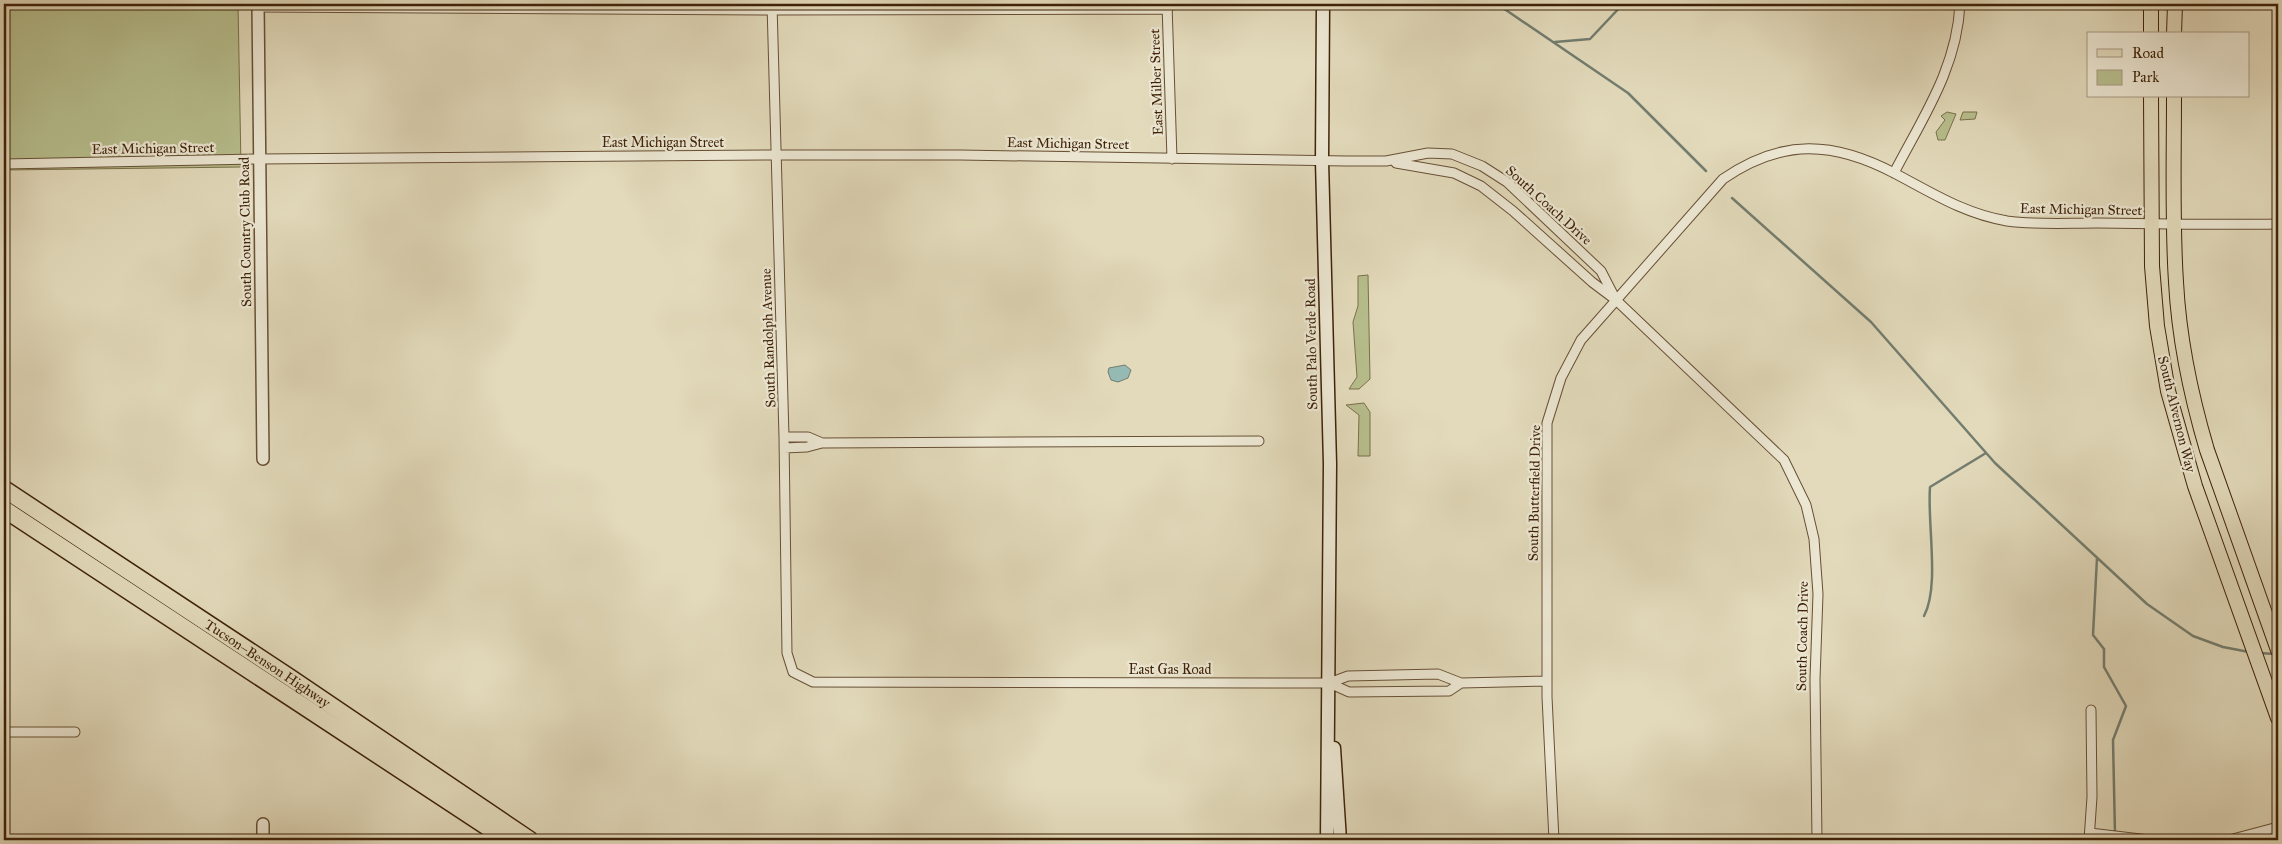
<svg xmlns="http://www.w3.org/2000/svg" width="2282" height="844" viewBox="0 0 2282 844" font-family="'IM FELL Great Primer',serif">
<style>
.green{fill:#b7be8d;stroke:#7b704a}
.water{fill:#95bab4;stroke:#737d6f}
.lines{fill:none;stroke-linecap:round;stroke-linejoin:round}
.stream{stroke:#737d6f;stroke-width:2.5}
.minor-casing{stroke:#685035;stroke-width:11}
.tertiary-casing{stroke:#685035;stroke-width:14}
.secondary-casing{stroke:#3f2208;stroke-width:15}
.primary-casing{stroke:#3f2208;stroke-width:16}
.motorway-casing{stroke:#3f2208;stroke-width:19}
.minor{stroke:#ece7d3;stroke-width:9}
.tertiary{stroke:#ece7d3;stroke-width:11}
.secondary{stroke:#ece7d3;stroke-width:12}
.primary{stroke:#e2dabb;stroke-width:14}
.motorway{stroke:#e2dabb;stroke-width:16}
.labels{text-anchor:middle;stroke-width:4.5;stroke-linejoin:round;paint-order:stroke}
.street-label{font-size:14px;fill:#3f2208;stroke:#ece7d3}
</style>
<rect width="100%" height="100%" fill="#e2dabb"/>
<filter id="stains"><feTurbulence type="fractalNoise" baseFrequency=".004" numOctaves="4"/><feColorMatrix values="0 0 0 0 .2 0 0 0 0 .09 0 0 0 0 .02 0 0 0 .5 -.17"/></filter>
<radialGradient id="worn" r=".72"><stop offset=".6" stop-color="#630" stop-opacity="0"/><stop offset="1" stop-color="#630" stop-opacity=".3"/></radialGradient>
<!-- green -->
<path class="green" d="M4,4H238L241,167L4,170Z
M1947,112L1956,114L1945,140H1938L1936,132L1945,120L1941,116Z
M1963,112H1977L1975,119L1960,120Z
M1368,275L1370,379L1359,389H1349L1357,377L1353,322L1358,306V276Z
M1364,403L1370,412V456H1358L1359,415L1346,405Z"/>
<!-- water -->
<path class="water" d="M1125,365L1131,370L1128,378L1118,382L1111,380L1108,372L1109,368Z"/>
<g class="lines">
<!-- stream -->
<path class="stream" d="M1493,4L1503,8L1628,93L1706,171
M1555,42L1590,39L1623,4
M1732,198L1871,322L1995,463L2147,604L2193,636L2223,647L2249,652
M2097,558L2093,635L2104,649V667L2126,706L2113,740L2115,834
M1924,616C1940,586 1927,523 1930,487L1986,453
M2260,653L2274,654"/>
<!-- minor casing -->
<g class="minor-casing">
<path id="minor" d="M772,4L784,437L787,653L793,672L813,682L1329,683L1348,676L1438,674L1461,683L1547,681
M1167,4L1172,159
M258,7L772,10L1168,9
M1396,163L1454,173L1481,186L1513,211L1592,282L1616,300L1784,460L1806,505L1814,539L1818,594L1815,679L1817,840
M4,164L259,159L776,155H960L1346,161H1386L1428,153L1452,154L1482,166L1507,182L1601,271L1616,300
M1894,173C1923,117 1957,68 1960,4
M784,437H808L822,443
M784,448L807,447L822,443L1259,441
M1329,683L1349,692L1449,691L1461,683
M4,732H75
M2090,833L2149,840
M1554,840L1547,697V423L1561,378L1581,340L1723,179C1782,138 1834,141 1896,174C1932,193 1965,214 2007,221C2036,225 2067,223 2097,223C2157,224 2218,225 2278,224
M2089,840L2092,797L2091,710
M2229,840L2278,827"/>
</g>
<!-- tertiary casing -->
<g class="tertiary-casing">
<path id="tertiary" d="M258,4L263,459
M263,824V840"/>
</g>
<!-- secondary casing -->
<g class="secondary-casing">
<path id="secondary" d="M1323,4L1322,161L1330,464L1327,840
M1334,748L1340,840"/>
</g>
<!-- primary casing -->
<g class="primary-casing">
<path id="primary" d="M2151,34V4
M2174,34L2175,4
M2151,96L2152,266L2157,326L2168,391L2195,486L2278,718
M2174,96C2174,158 2172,221 2176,282C2179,339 2191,396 2207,450L2278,650"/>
</g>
<!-- motorway casing -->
<g class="motorway-casing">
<g id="motorway">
<path id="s1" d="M4,489L289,677L530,840"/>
<path d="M4,509L507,840"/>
</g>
</g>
<!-- minor -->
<use href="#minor" class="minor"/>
<!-- tertiary -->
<use href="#tertiary" class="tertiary"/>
<!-- secondary -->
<use href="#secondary" class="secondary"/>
<!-- primary -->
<use href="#primary" class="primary"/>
<!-- motorway -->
<use href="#motorway" class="motorway"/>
</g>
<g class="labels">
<!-- street labels -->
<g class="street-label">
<text transform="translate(1156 82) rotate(-92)" y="5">East Milber Street</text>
<text x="663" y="147">East Michigan Street</text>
<text transform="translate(1068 143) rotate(1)" y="5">East Michigan Street</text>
<text transform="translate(153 148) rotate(-1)" y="5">East Michigan Street</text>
<text transform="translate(1549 205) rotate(42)" y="5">South Coach Drive</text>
<text transform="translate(2081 209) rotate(1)" y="5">East Michigan Street</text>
<text transform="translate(245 232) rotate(-91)" y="5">South Country Club Road</text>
<text transform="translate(768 338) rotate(-92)" y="5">South Randolph Avenue</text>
<text transform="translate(1311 344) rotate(-91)" y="5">South Palo Verde Road</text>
<text transform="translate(2177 414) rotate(76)" y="5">South Alvernon Way</text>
<text transform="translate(1534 493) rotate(-89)" y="5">South Butterfield Drive</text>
<text transform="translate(1802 636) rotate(-89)" y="5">South Coach Drive</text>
<text dy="5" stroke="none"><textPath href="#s1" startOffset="316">Tucson–Benson Highway</textPath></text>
<text x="1170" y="674">East Gas Road</text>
</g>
</g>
<!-- margin -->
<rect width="2282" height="844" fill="none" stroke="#e2dabb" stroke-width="20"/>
<rect x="5" y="5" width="2272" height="834" fill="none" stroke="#3f2208" stroke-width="2.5"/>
<rect x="10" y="10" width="2262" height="824" fill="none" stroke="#3f2208"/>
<!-- legend -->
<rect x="2087" y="32" width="162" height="65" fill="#ece7d3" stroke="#a79882"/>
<rect x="2097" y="49" width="25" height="8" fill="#e2dabb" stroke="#a79882"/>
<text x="2132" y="58" font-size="15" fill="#3f2208">Road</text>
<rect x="2097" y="70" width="25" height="15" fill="#b7be8d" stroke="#a79882"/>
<text x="2132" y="82" font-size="15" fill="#3f2208">Park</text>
<rect width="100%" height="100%" filter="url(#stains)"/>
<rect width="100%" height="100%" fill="url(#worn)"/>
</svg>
